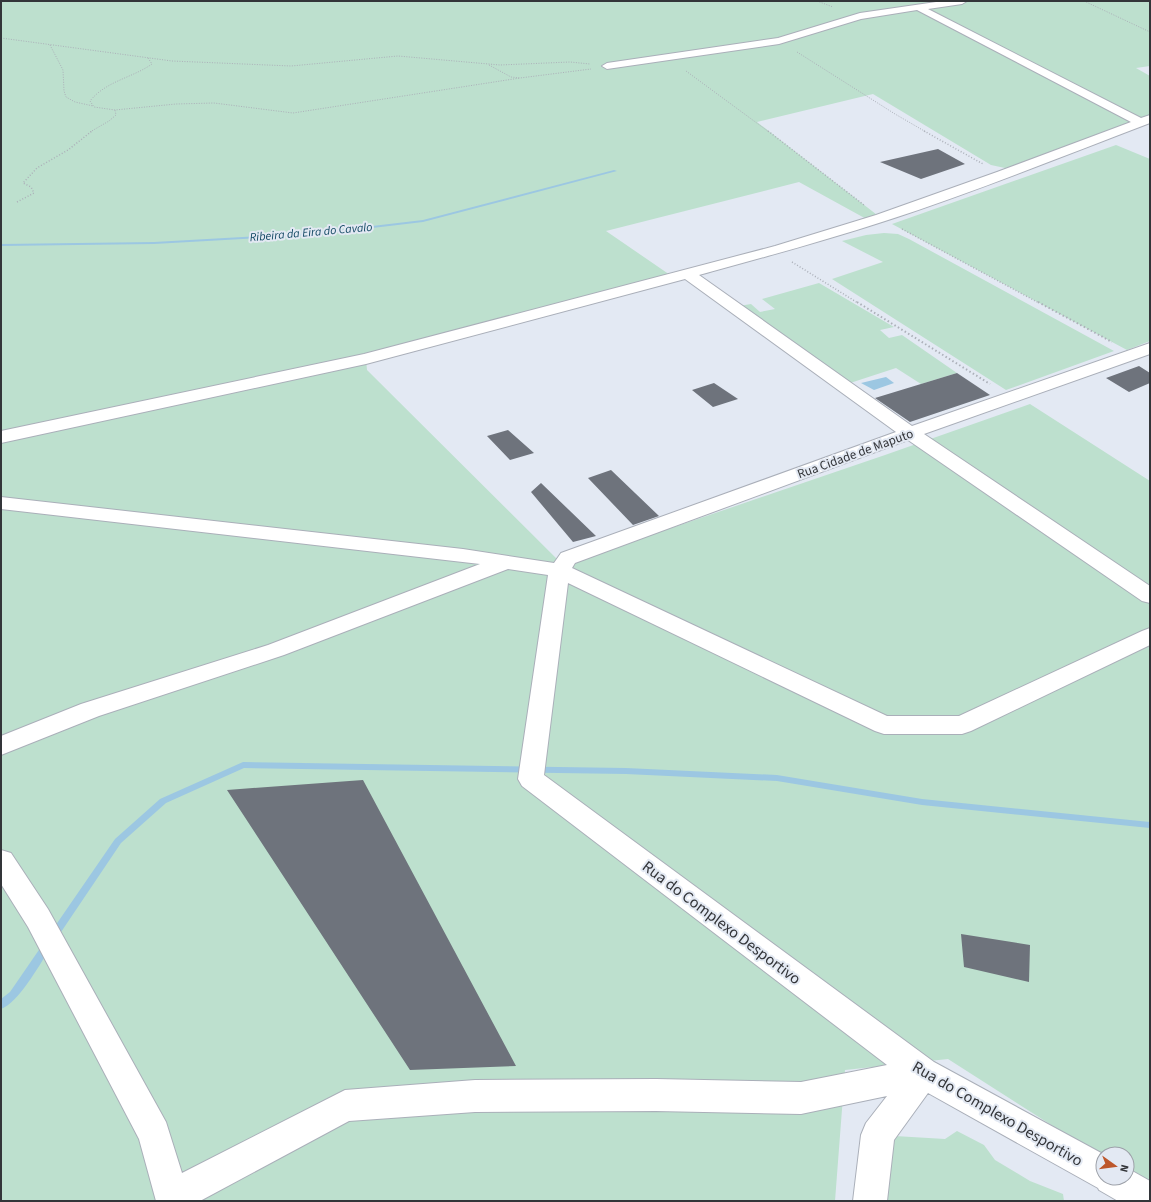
<svg xmlns="http://www.w3.org/2000/svg" width="1151" height="1202" viewBox="0 0 1151 1202" font-family="'Source Sans 3',sans-serif">
<style>
.green{fill:#bde0ce}
.water{fill:#9cc7e2}
.lines{fill:none;stroke-linecap:round;stroke-linejoin:round}
.stream{fill:#9cc7e2;fill-rule:evenodd}
.building{fill:#6e737c}
.minor-casing{stroke:#aaafb9;stroke-width:2}
.path-far2{stroke:#acb0b9;stroke-width:1;stroke-dasharray:1 1.5;stroke-linecap:butt}
.path-far1{stroke:#acb0b9;stroke-width:1.5;stroke-dasharray:1 2;stroke-linecap:butt}
.path{stroke:#acb0b9;stroke-width:2;stroke-dasharray:1.5 2.5;stroke-linecap:butt}
.minor{fill:#fff;fill-rule:evenodd}
.labels{text-anchor:middle;stroke-width:4;stroke-linejoin:round;paint-order:stroke}
.far-water-label{font-size:12px;font-style:italic;fill:#124863;stroke:#e3e9f3}
.street-label{font-size:13px;fill:#333539;stroke:#e3e9f3}
.near-street-label{font-size:16px;fill:#333539;stroke:#e3e9f3}
</style>
<rect width="100%" height="100%" fill="#e3e9f3"/>
<!-- green -->
<path class="green" d="M1,1H1150V66L1136,68L1150,76V115L1123,127L1019,166L1005,168L991,165L873,94L757,122L881,218L870,221L799,182L606,231L673,277L366,359L367,370L563,565L885,455L1030,404L1150,481V1191L1127,1174V1154H1103V1158L948,1059L845,1070L835,1201H1Z
M1116,145L1150,159V341L1127,350L892,224Z
M884,233L898,234L909,239L1114,351L1006,390L832,279L883,262L842,241L866,235Z
M819,283L894,327L880,330L889,338L902,335L957,373L921,384L896,368L844,385L733,307L751,304L760,312L775,309L762,299Z
M957,1131L984,1145L995,1160L1030,1181L1063,1194L1064,1201H870L878,1135L945,1139Z"/>
<!-- water -->
<path class="water" d="M886,377L894,383L874,390L861,383Z"/>
<g class="lines">
<!-- stream -->
<path class="stream" d="M614,170L617,171L423,222L313,235L154,244L1,246V244L154,242L313,233L423,220Z
M243,762L626,768L777,775L922,799L1150,822V828L922,805L777,781L626,774L244,768L166,803L121,843L57,938L54,939L51,938L49,935L51,932L115,839L160,799Z
M46,943L49,944L51,947L49,950C39,966 18,1003 1,1009V999L10,992L43,944Z"/>
</g>
<!-- building -->
<path class="building" d="M938,149L965,164L921,179L880,162Z
M1139,366L1150,373V383L1129,392L1106,378Z
M957,373L990,395L910,422L875,398Z
M714,383L738,399L713,407L692,390Z
M508,430L534,453L510,460L487,436Z
M611,470L659,516L633,525L588,478Z
M541,483L596,536L573,542L531,492Z
M363,780L516,1066L410,1070L227,790Z
M961,934L1030,945L1029,982L964,967Z"/>
<g class="lines">
<!-- minor casing -->
<g class="minor-casing">
<path id="minor" d="M943,1H967L962,4L928,9L1141,118L1150,115V123C1063,156 975,192 885,221C824,241 761,258 699,275L912,426L1150,343V354L924,434L1150,586V603L1142,601L908,440L575,563L572,568L887,716H959L1142,631L1150,628V645L971,731L962,734H884L875,731L568,583L544,775L934,1062L1103,1154V1178H1127V1168L1150,1181V1201H1118L1099,1190L1098,1188L928,1093L894,1140L887,1201H853L861,1135L866,1123L887,1096L801,1114L656,1111L475,1112L349,1121L200,1201H156L139,1139L28,927L1,884V850L11,853L48,909L166,1122L182,1173L345,1090L475,1080L656,1079L801,1082L887,1065L522,786L518,779L548,575L508,569L284,655L99,716L1,755V736L81,704L268,645L480,564L1,509V497L463,549L554,563L561,553L896,432L685,279L366,364L1,443V431L364,354L775,246L876,215L997,172L1131,122L917,10L861,19L779,44L607,69L602,66L607,63L778,38L860,13Z"/>
</g>
<!-- path-far2 -->
<path class="path-far2" d="M817,1L833,7
M1084,1L1150,32
M1,38L172,61L291,66L398,56L500,65L570,62L590,64
M50,45L63,70L64,91L66,97L75,102L93,106
M797,52L895,114L926,132
M148,58L152,64C132,78 106,81 90,101L94,107L115,110L176,104L214,103L293,113L520,78
M489,65L511,77L520,78L591,69
M686,71L769,132
M90,132L109,121L116,115L115,110"/>
<!-- path-far1 -->
<path class="path-far1" d="M768,131L864,205
M924,131L983,164
M17,202L34,193L31,187L23,183L37,168L68,150L92,131
M902,229L1039,303
M792,262L858,303"/>
<!-- path -->
<path class="path" d="M857,302L990,384
M1038,302L1112,342"/>
<!-- minor -->
<use href="#minor" class="minor"/>
</g>
<g class="labels">
<!-- far-water labels -->
<g class="far-water-label">
<text transform="translate(311 232) rotate(-5)" y="4">Ribeira da Eira do Cavalo</text>
</g>
<!-- street labels -->
<g class="street-label">
<text transform="translate(855 453) rotate(-20)" y="5">Rua Cidade de Maputo</text>
</g>
<!-- near-street labels -->
<g class="near-street-label">
<text transform="translate(722 922) rotate(37)" y="6">Rua do Complexo Desportivo</text>
<text transform="translate(998 1113) rotate(30)" y="6">Rua do Complexo Desportivo</text>
</g>
</g>
<!-- border -->
<rect width="1151" height="1202" fill="none" stroke="#333539" stroke-width="4"/>
<!-- north arrow -->
<g transform="translate(1115 1166) rotate(104)"><circle r="19" fill="#e3e9f3" stroke="#9da1a9"/>
<path d="M0-3L7 15L0 10L-7 15Z" fill="#bd572b"/>
<text y="-6" font-size="11" font-weight="bold" text-anchor="middle" fill="#333539">N</text>
</g>
</svg>
